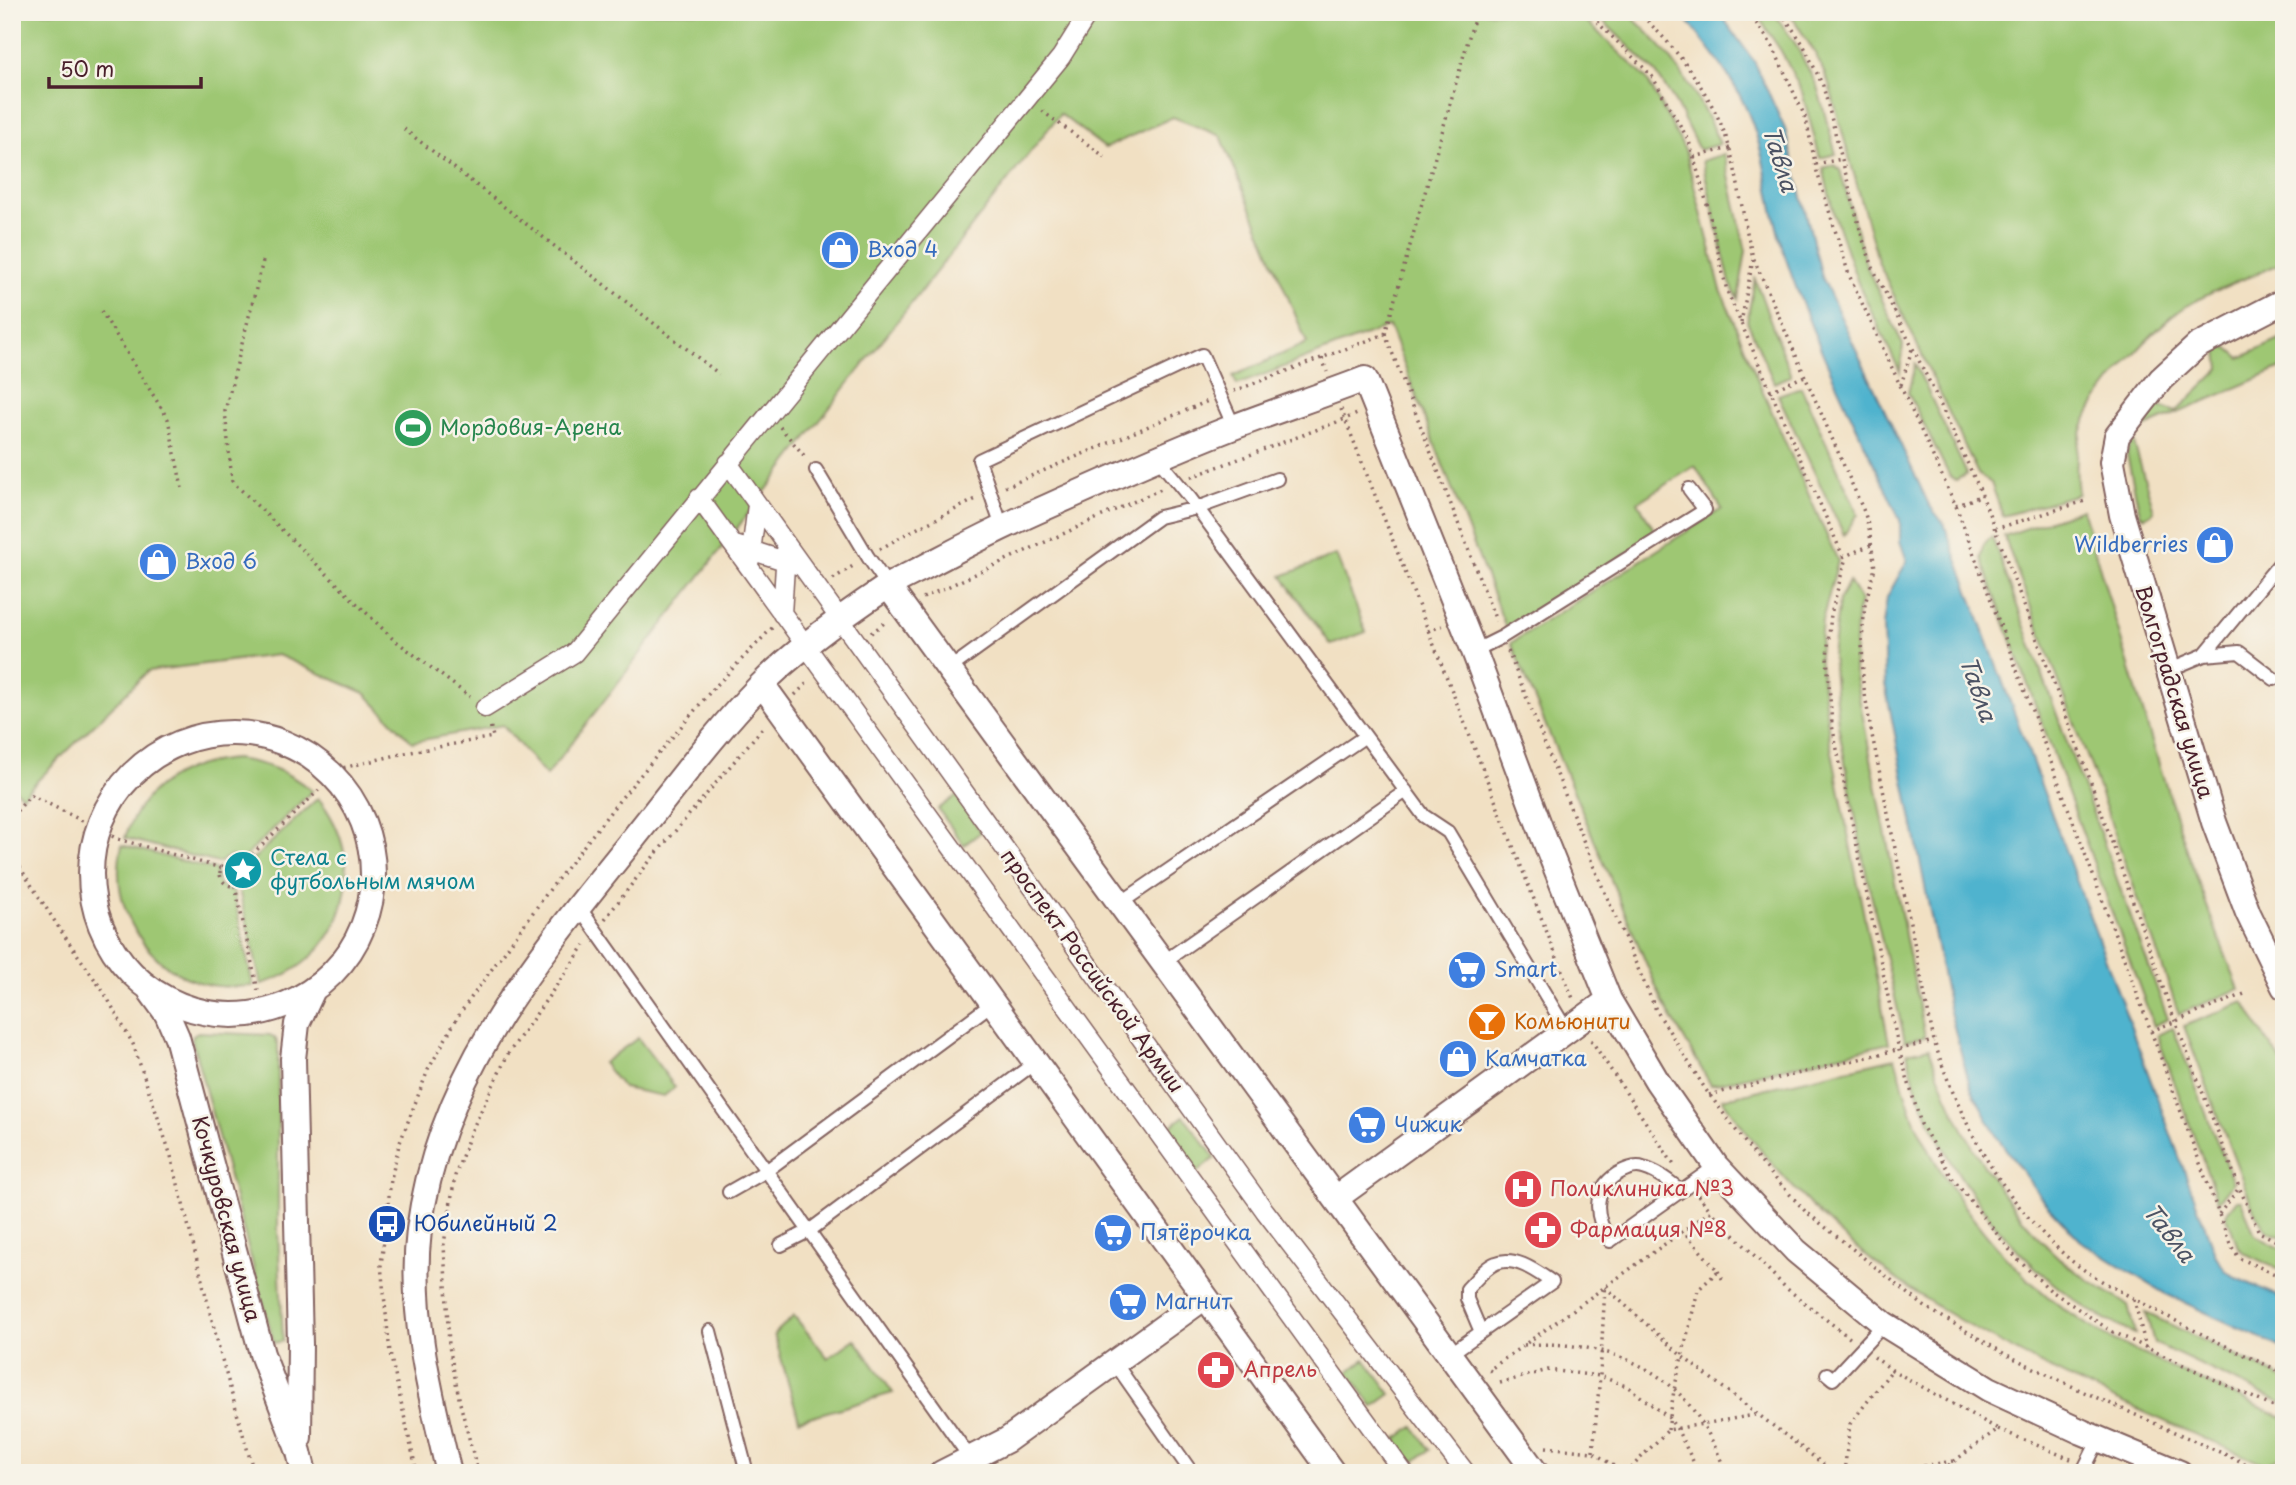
<svg xmlns="http://www.w3.org/2000/svg" width="2296" height="1485" viewBox="0 0 2296 1485" font-family="'Playpen Sans',sans-serif">
<style>
.green{fill:#9ec773;stroke:#74734f;stroke-width:2}
.water{fill:#4fb3ce;stroke:#4c697c;stroke-width:2}
.lines{fill:none;stroke-linecap:round;stroke-linejoin:round}
.service-casing{stroke:#846360;stroke-width:16}
.pedestrian-casing{stroke:#846360;stroke-width:21}
.minor-casing{stroke:#846360;stroke-width:28}
.path{stroke:#846360;stroke-width:3.5;stroke-dasharray:2 5;stroke-linecap:butt}
.service{stroke:#fff;stroke-width:12}
.pedestrian{stroke:#fff;stroke-width:18}
.minor{stroke:#fff;stroke-width:24}
.labels{text-anchor:middle;stroke-width:5;stroke-linejoin:round;paint-order:stroke}
.shop-label{font-size:21px;fill:#366cbe;stroke:#f7f3e8;text-anchor:start}
.leisure-label{font-size:21px;fill:#27864d;stroke:#f7f3e8;text-anchor:start}
.street-label{font-size:21px;fill:#4a1f2b;stroke:#f7f3e8}
.culture-label{font-size:21px;fill:#0d838f;stroke:#f7f3e8;text-anchor:start}
.food-label{font-size:21px;fill:#c56008;stroke:#f7f3e8;text-anchor:start}
.health-label{font-size:21px;fill:#be3a42;stroke:#f7f3e8;text-anchor:start}
.transit-label{font-size:21px;fill:#164399;stroke:#f7f3e8;text-anchor:start}
.water-label{font-size:23px;font-style:italic;fill:#4c5364;stroke:#f7f3e8}
</style>
<rect width="100%" height="100%" fill="#f7f3e8"/>
<filter id="ink" filterUnits="userSpaceOnUse"><feTurbulence type="fractalNoise" baseFrequency=".0143" numOctaves="2"/><feDisplacementMap in="SourceGraphic" scale="14" xChannelSelector="R" yChannelSelector="G"/><feConvolveMatrix kernelMatrix="1 2 1 2 8 2 1 2 1" color-interpolation-filters="sRGB"/></filter>
<filter id="wash" filterUnits="userSpaceOnUse"><feTurbulence type="fractalNoise" baseFrequency=".00686" numOctaves="4" result="noise"/><feDisplacementMap in="SourceGraphic" scale="28" xChannelSelector="R" yChannelSelector="G"/><feGaussianBlur stdDeviation="1.57" result="paint"/><feColorMatrix in="noise" values="0 0 0 0 0 0 0 0 0 0 0 0 0 0 0 0 0 1.4 0 .05"/><feComposite in="paint" operator="in"/></filter>
<g filter="url(#wash)">
<rect width="100%" height="100%" fill="#f1e0c3"/>
<!-- green -->
<path class="green" d="M12,12H1577L1646,78L1685,150L1721,290L1760,385L1838,561L1822,621L1819,656L1830,742L1889,1043L1711,1085L1663,1003L1511,643L1722,509L1695,466L1638,502L1657,535L1506,628L1389,326L1237,385L1233,376L1307,343L1221,136L1173,117L1105,148L1060,114L845,388L546,776L503,725L412,742L365,693L278,655L148,671L22,796L12,786Z
M1594,12H1626C1671,51 1696,90 1720,144L1699,150L1676,104L1656,73Z
M1755,12H1773L1795,43L1817,86L1836,154L1820,158L1802,92L1781,51Z
M1789,12H2284V262C2253,276 2219,287 2190,304C2161,319 2099,390 2086,420C2075,443 2075,469 2078,494L2003,516L1991,483L1978,474L1879,264L1828,81L1815,53Z
M1724,154L1746,251L1738,299L1730,283L1702,161Z
M1834,165L1840,170L1866,265L1903,345L1900,372L1858,283L1834,215L1823,168Z
M1755,279L1791,376L1774,383L1747,321Z
M2284,338V367L2134,432L2159,406L2176,412L2220,369L2218,351L2226,346L2240,358Z
M1915,364L1967,474L1956,480L1950,477L1908,393Z
M1801,387L1858,514L1844,535L1778,395Z
M2132,436L2154,511L2145,517L2140,514L2127,455Z
M2082,509C2131,670 2175,833 2239,989L2179,1014L2093,772L2004,536Z
M1992,537L2168,1019L2154,1026L1981,558C1982,548 1983,542 1992,537Z
M1336,555L1366,632L1331,645L1282,576Z
M1849,581L1861,601L1856,619L1854,671L1925,1037L1905,1041L1865,868L1838,724L1832,655L1839,601Z
M235,759C265,763 288,771 312,791L243,859L230,856L218,863L125,838C141,786 184,763 235,759Z
M956,796L981,832L964,845L938,809Z
M318,798C372,864 347,960 261,984L239,890C250,884 253,875 248,864Z
M122,845L216,870C215,882 221,890 233,891L253,986C239,987 225,988 210,985C147,973 107,906 122,845Z
M2244,1002L2267,1041L2284,1064V1238L2267,1231L2255,1213L2184,1026Z
M2173,1028L2233,1183L2218,1202L2157,1035Z
M198,1032L270,1035L275,1038L278,1044V1230L283,1341L274,1343L192,1040L193,1035Z
M638,1038L675,1087L664,1096L623,1088L603,1063Z
M1929,1048C1950,1112 1978,1164 2021,1217C2036,1234 2051,1253 2070,1267C2088,1281 2109,1293 2128,1305L2135,1334C2038,1292 1964,1200 1922,1104C1915,1088 1912,1070 1907,1053Z
M1895,1058C1902,1080 1907,1103 1916,1124C1956,1210 2025,1293 2110,1338C2166,1367 2226,1391 2284,1418V1454L2265,1465C2154,1416 2038,1370 1935,1305C1851,1253 1779,1180 1722,1099Z
M1184,1116L1215,1158L1197,1172L1166,1130Z
M2237,1200H2241L2255,1235L2284,1250V1272L2244,1253L2238,1247L2226,1214Z
M2146,1313L2284,1379V1404L2154,1343Z
M794,1316L828,1358L855,1339L893,1393L799,1420L774,1334Z
M1365,1359L1391,1394L1373,1407L1348,1372Z
M1414,1427L1430,1450L1412,1463L1396,1439Z"/>
<!-- water -->
<path class="water" d="M1681,12H1719L1755,63L1785,129L1822,277L1929,505L1944,524L2216,1256L2225,1270L2237,1278L2284,1299V1349L2164,1293L2083,1243L2046,1204L1997,1137L1970,1086L1949,1008L1885,684L1883,625L1887,597L1907,561L1900,541V520C1860,432 1814,345 1784,253C1768,204 1767,150 1744,104C1728,70 1703,42 1681,12Z"/>
</g>
<g filter="url(#ink)">
<g class="lines">
<!-- service casing -->
<g class="service-casing">
<path id="service" d="M1157,458L1190,498L1424,816L1448,832L1567,1031
M816,470L868,557L888,586
M1002,527L979,460L1202,355L1234,427
M1474,651L1502,637L1705,510L1689,489
M2204,655L2239,652L2274,679
M949,669L1159,517L1197,508L1277,479
M2168,670L2204,655L2284,558
M1119,904L1364,737
M579,907L971,1459
M1162,963L1406,791
M1681,1190C1669,1182 1657,1171 1643,1168C1635,1165 1624,1170 1617,1174C1591,1191 1595,1218 1610,1241L1716,1166
M729,1192L766,1171L993,1003
M781,1245L809,1231L1036,1062
M710,1331L747,1473
M1450,1354L1552,1282C1537,1272 1515,1255 1496,1263C1485,1267 1475,1281 1467,1289V1299L1481,1332
M1115,1363L1192,1473
M1827,1374L1833,1379L1884,1324
M2082,1473L2099,1439"/>
</g>
<!-- pedestrian casing -->
<g class="pedestrian-casing">
<path id="pedestrian" d="M728,463L1265,1211L1466,1473
M699,498L1404,1473
M732,544L800,566
M750,560L757,505
M782,614L786,550
M485,708L574,653L1061,57L1089,12"/>
</g>
<!-- minor casing -->
<g class="minor-casing">
<path id="minor" d="M2284,301L2197,346L2161,379L2117,436L2112,462L2122,515L2214,822L2248,913L2284,987
M888,586L1536,1473
M762,684L1333,1473
M91 874a141 141 0 1 1 282 0a141 141 0 1 1-282 0Z
M151,992L167,1014L177,1037L262,1354L299,1452L304,1473
M1336,1198L1609,1000
M299,1437L300,1344L293,1059L297,1024L312,992
M449,1473C430,1393 409,1312 419,1230C439,1073 538,957 633,839C675,787 714,733 760,686C795,650 843,616 885,588C901,578 918,571 934,562C972,542 1010,523 1049,506C1109,479 1169,452 1231,428C1275,411 1321,396 1365,379L1474,651L1547,846L1609,1000L1657,1081L1716,1166L1796,1251L1884,1324L1989,1389L2082,1432L2180,1473
M942,1473L1007,1440L1205,1297"/>
</g>
<!-- path -->
<path class="path" d="M1587,12L1652,76L1689,141L1707,204L1727,291L1845,561L1831,614L1827,657L1832,725L1899,1050L1921,1124L1953,1179L2017,1259L2050,1290L2111,1331L2284,1412
M1637,12C1676,45 1717,101 1730,150C1740,186 1743,222 1753,257L1865,514L1869,529L1875,568L1865,604L1862,640L1863,682L1870,725L1934,1041C1961,1124 2001,1198 2067,1257C2087,1274 2112,1287 2135,1299C2184,1326 2233,1350 2284,1373
M1748,12L1772,45L1806,119L1817,172L1849,275L1956,506L2230,1244L2239,1258L2284,1278
M1781,12L1803,44L1823,86L1862,237L1874,270L1935,393L1980,490L2087,771L2172,1013L2239,1187L2259,1232L2284,1245
M1042,111L1105,157
M404,129L719,374
M1694,157L1730,148
M1816,164L1842,159
M263,261L225,411L232,481L392,638L470,697
M101,311L168,419L182,488
M1741,323L1753,259
M1385,334L1476,12
M1322,358L1327,372
M1901,385L1912,349
M1234,391L1385,334L1496,621
M1770,391L1805,376
M1341,409L1345,419L1357,414
M780,427L807,459
M1191,477L1345,419L1574,1001
M1005,487L1208,401
M1956,506L1982,495
M1995,529L2085,501
M880,549L906,534L976,499
M1843,557L1871,545
M833,579L856,564
M923,598L1161,489
M1428,631L1442,626
M871,633L887,621
M1508,651L1593,865L1656,1010L1706,1090L1756,1157L1805,1211L1924,1306L2005,1354L2084,1392L2267,1473
M795,695L809,681
M330,771L405,753L493,737L490,724
M12,816L31,795L118,839L221,868
M12,855L61,931L105,994L133,1044L171,1156L221,1356L254,1473
M220 873a13 13 0 1 1 26 0a13 13 0 1 1-26 0Z
M242,864L319,790
M235,886L258,991
M605,919L649,862L765,725
M2151,1031L2247,993
M1591,1040L1674,1165
M1709,1095L1934,1041
M1698,1195L1711,1211
M2219,1214L2239,1188
M1718,1271L1724,1282
M1605,1287L1683,1357L1835,1473
M2134,1299L2146,1348
M1524,1345C1584,1340 1652,1357 1690,1406C1706,1426 1717,1449 1726,1473
M1874,1357L1892,1370L1998,1429L1938,1473
M1491,1371L1489,1370L1711,1211L1786,1288L1851,1339
M1500,1383L1548,1370L1600,1376L1628,1387L1668,1417L1677,1429L1699,1473
M1998,1429L2073,1460
M1668,1430L1674,1390L1698,1290L1718,1271L1684,1232
M1546,1447L1593,1452L1624,1473
M1593,1452L1600,1376L1605,1287
M2265,1472L2284,1461
M417,1473L390,1353L381,1265L391,1179L399,1145L428,1070L460,1013L547,893L618,802L711,691L772,628
M478,1473L460,1403L449,1346L444,1244L455,1176L470,1134L508,1054L585,945
M1626,1473L1668,1430L1755,1415
M1844,1473L1850,1424L1892,1370
M1882,1473L1953,1461"/>
<!-- service -->
<use href="#service" class="service"/>
<!-- pedestrian -->
<use href="#pedestrian" class="pedestrian"/>
<!-- minor -->
<use href="#minor" class="minor"/>
</g>
</g>
<!-- icons -->
<defs>
<g id="shop-disc" transform="scale(2.0125)"><circle r="9.5" fill="#3f7fe0" stroke="#f7f3e8"/><path d="M-5-2.5h2.3a2.7 3.5 0 0 1 5.4 0H5L5.5 6h-11ZM-1.5-2.5h3a1.5 2.3 0 0 0-3 0Z" fill="#fff"/></g>
<g id="stadium-disc" transform="scale(2.0125)"><circle r="9.5" fill="#2e9e5b" stroke="#f7f3e8"/><path d="M0-5a6.5 5 0 1 0 0 10a6.5 5 0 1 0 0-10ZM-3.5-1.8h7v3.6h-7Z" fill="#fff"/></g>
<g id="sight-disc" transform="scale(2.0125)"><circle r="9.5" fill="#0f9aa8" stroke="#f7f3e8"/><path d="M0-6L1.8-2.2L6-1.7L2.9 1.2L3.7 5.4L0 3.3L-3.7 5.4L-2.9 1.2L-6-1.7L-1.8-2.2Z" fill="#fff"/></g>
<g id="supermarket-disc" transform="scale(2.0125)"><circle r="9.5" fill="#3f7fe0" stroke="#f7f3e8"/><path d="M-6-5.5h2.5l.6 2H6L4.5 2H-2.5L-4.4-4H-6ZM-1.5 3.2a1.3 1.3 0 1 0 .1 0ZM3 3.2a1.3 1.3 0 1 0 .1 0Z" fill="#fff"/></g>
<g id="bar-disc" transform="scale(2.0125)"><circle r="9.5" fill="#e8710a" stroke="#f7f3e8"/><path d="M-6-5H6L.8 .8V4.5H3.5V6h-7V4.5H-.8V.8Z" fill="#fff"/></g>
<g id="hospital-disc" transform="scale(2.0125)"><circle r="9.5" fill="#e0444e" stroke="#f7f3e8"/><path d="M-5-5h3v3.5h4V-5h3V5h-3V1.5h-4V5h-3Z" fill="#fff"/></g>
<g id="bus-disc" transform="scale(2.0125)"><circle r="9.5" fill="#1a4fb4" stroke="#f7f3e8"/><path d="M-5-6H5V4H4V6H2V4H-2V6H-4V4H-5ZM-3.5-4V0h7V-4ZM-3.5 1.2v1.5H-2V1.2ZM2 1.2v1.5H3.5V1.2Z" fill="#fff"/></g>
<g id="pharmacy-disc" transform="scale(2.0125)"><circle r="9.5" fill="#e0444e" stroke="#f7f3e8"/><path d="M-2-6h4v4h4v4h-4v4h-4v-4h-4v-4h4Z" fill="#fff"/></g>
</defs>
<g fill-rule="evenodd">
<use href="#shop-disc" x="840" y="250"/>
<use href="#stadium-disc" x="413" y="428"/>
<use href="#shop-disc" x="2215" y="545"/>
<use href="#shop-disc" x="158" y="562"/>
<use href="#sight-disc" x="243" y="870"/>
<use href="#supermarket-disc" x="1467" y="970"/>
<use href="#bar-disc" x="1487" y="1022"/>
<use href="#shop-disc" x="1458" y="1059"/>
<use href="#supermarket-disc" x="1367" y="1125"/>
<use href="#hospital-disc" x="1523" y="1189"/>
<use href="#bus-disc" x="387" y="1224"/>
<use href="#pharmacy-disc" x="1543" y="1230"/>
<use href="#supermarket-disc" x="1113" y="1233"/>
<use href="#supermarket-disc" x="1128" y="1302"/>
<use href="#pharmacy-disc" x="1216" y="1370"/>
</g>
<g class="labels">
<!-- shop labels -->
<g class="shop-label">
<text x="867" y="257">Вход 4</text>
<text x="2188" y="552" text-anchor="end">Wildberries</text>
<text x="185" y="569">Вход 6</text>
<text x="1494" y="977">Smart</text>
<text x="1485" y="1066">Камчатка</text>
<text x="1394" y="1132">Чижик</text>
<text x="1140" y="1240">Пятёрочка</text>
<text x="1155" y="1309">Магнит</text>
</g>
<!-- leisure labels -->
<g class="leisure-label">
<text x="440" y="435">Мордовия-Арена</text>
</g>
<!-- street labels -->
<g class="street-label">
<text transform="translate(2174 692) rotate(73)" y="7">Волгоградская улица</text>
<text transform="translate(1092 971) rotate(54)" y="7">проспект Российской Армии</text>
<text transform="translate(226 1219) rotate(75)" y="7">Кочкуровская улица</text>
</g>
<!-- culture labels -->
<g class="culture-label">
<text x="270" y="865">Стела с<tspan x="270" dy="24">футбольным мячом</tspan></text>
</g>
<!-- food labels -->
<g class="food-label">
<text x="1514" y="1029">Комьюнити</text>
</g>
<!-- health labels -->
<g class="health-label">
<text x="1550" y="1196">Поликлиника №3</text>
<text x="1570" y="1237">Фармация №8</text>
<text x="1243" y="1377">Апрель</text>
</g>
<!-- transit labels -->
<g class="transit-label">
<text x="414" y="1231">Юбилейный 2</text>
</g>
<!-- water labels -->
<g class="water-label">
<text transform="translate(1780 159) rotate(73)" y="8">Тавла</text>
<text transform="translate(1978 689) rotate(71)" y="8">Тавла</text>
<text transform="translate(2169 1233) rotate(52)" y="8">Тавла</text>
</g>
</g>
<!-- margin -->
<rect width="2296" height="1485" fill="none" stroke="#f7f3e8" stroke-width="42"/>
<!-- scale -->
<path d="M49 77v10h152v-10" fill="none" stroke="#4a1f2b" stroke-width="3.5"/>
<text x="60" y="77" font-size="21" fill="#4a1f2b" stroke="#f7f3e8" stroke-width="5" paint-order="stroke">50 m</text>
</svg>
